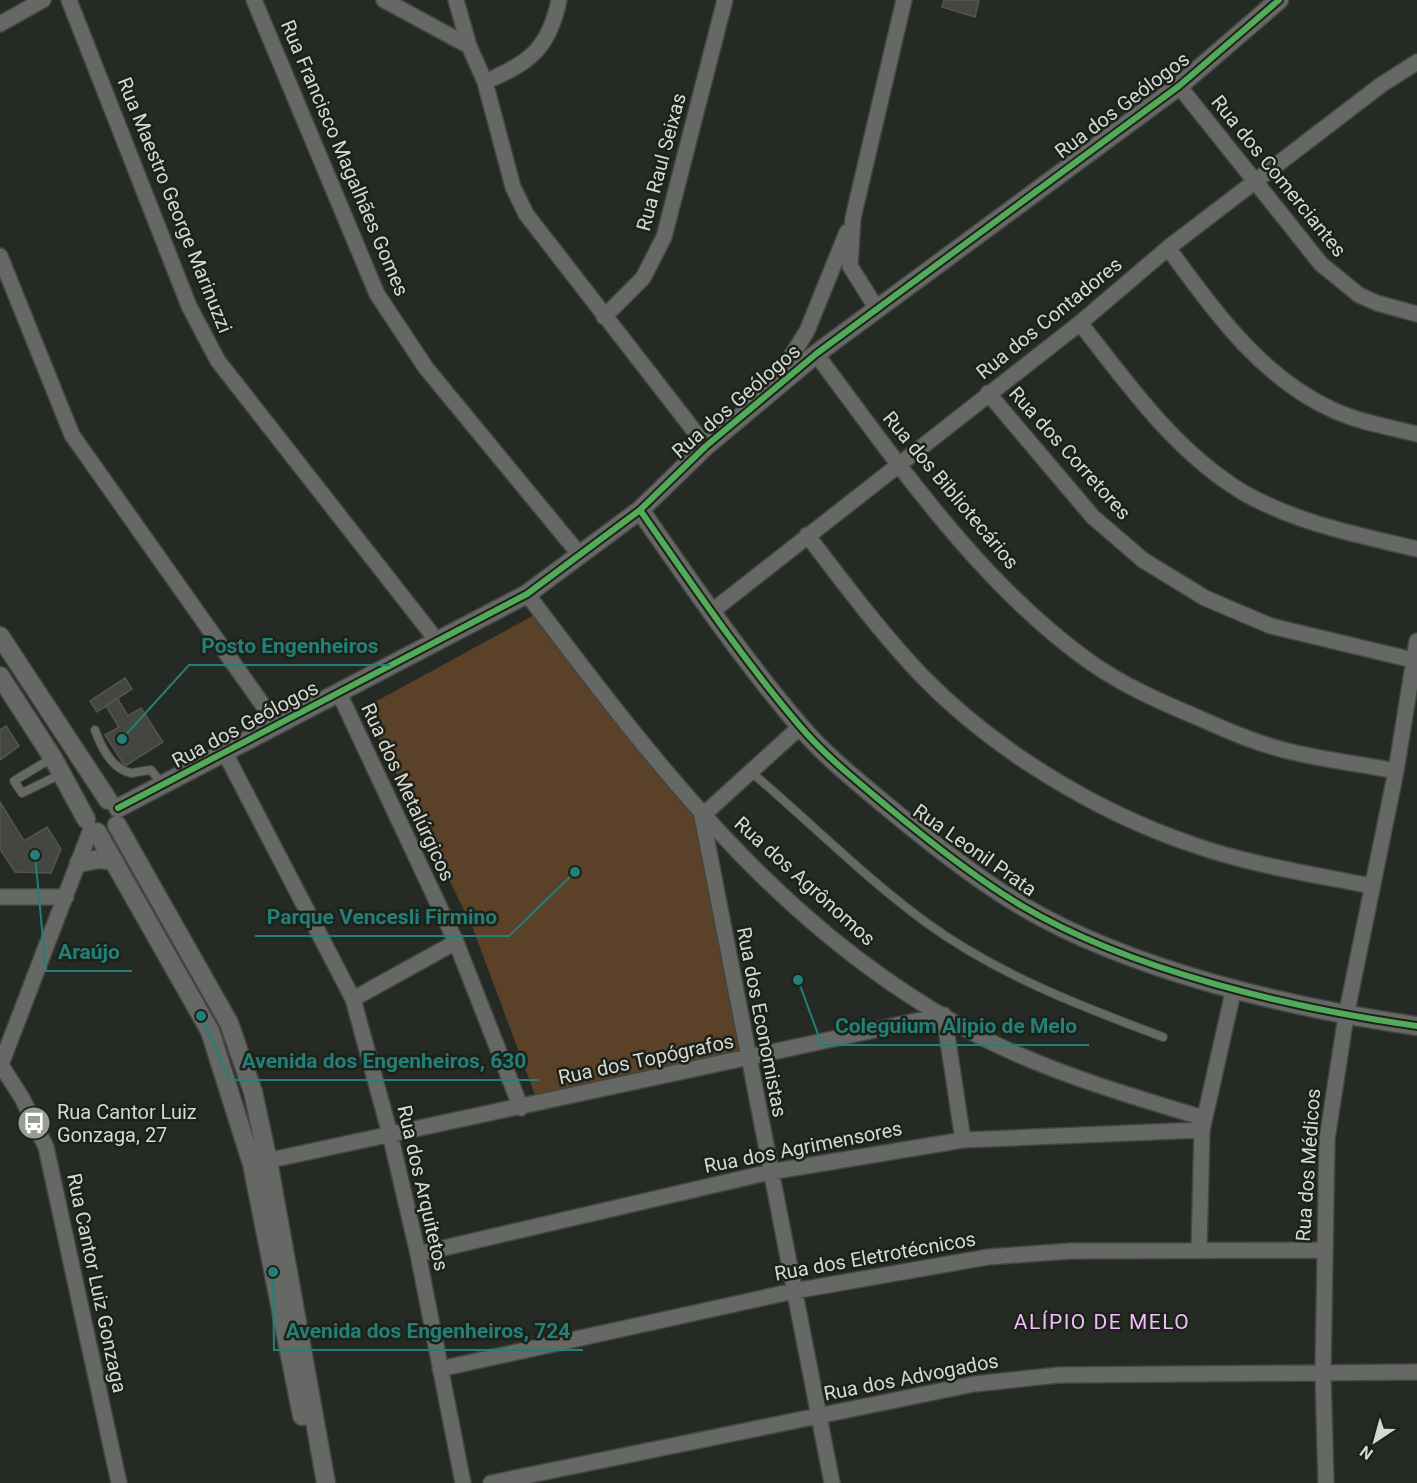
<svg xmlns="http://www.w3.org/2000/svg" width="1417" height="1483" viewBox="0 0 1417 1483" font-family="Roboto,sans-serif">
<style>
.green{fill:#5b4127}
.building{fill:#444641;stroke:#545551;stroke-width:1.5}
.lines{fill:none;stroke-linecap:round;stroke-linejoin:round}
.service-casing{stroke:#424641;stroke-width:10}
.minor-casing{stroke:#424641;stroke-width:18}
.tertiary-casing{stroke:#424641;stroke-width:21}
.service{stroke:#666865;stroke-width:8}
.minor{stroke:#666865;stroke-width:15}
.tertiary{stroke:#666865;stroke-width:18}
.cycleway-casing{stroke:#1c2219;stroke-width:10}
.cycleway{stroke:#51ab58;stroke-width:6}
.labels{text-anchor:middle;stroke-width:5;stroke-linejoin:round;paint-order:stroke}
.street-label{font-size:20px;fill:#d5d9d3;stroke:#1c2219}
.poi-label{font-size:20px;fill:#d5d9d3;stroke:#1c2219;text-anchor:start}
.neighbourhood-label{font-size:21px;letter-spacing:1.5px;fill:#f1bdfb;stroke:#1c2219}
.leader{fill:none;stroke:#238078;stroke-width:2}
.callout-dot{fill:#238078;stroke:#1c2219;stroke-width:2}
.callout-label{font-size:21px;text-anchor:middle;font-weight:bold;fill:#238078;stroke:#1c2219;stroke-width:5;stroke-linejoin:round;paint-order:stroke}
</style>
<rect width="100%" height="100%" fill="#262a24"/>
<!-- green -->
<path class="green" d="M534,615L695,817L740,1053L535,1095L472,926L364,708Z"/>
<!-- building -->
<path class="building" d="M944,0H979L975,17L942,7Z
M125,678L132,689L97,712L90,701Z
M117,698L128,716L141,708L163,742L125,766L105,735L119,727L106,706Z
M6,726L19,746L0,760V730Z
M0,802L24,841L47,827L61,849L51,873L15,872L0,849Z"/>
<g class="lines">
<!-- service casing -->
<g class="service-casing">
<path id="service" d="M95,730C101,747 112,769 131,773L151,770L162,784
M52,758L14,781L22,793L61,774
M751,772C809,821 863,876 924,921C996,974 1080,1006 1163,1037"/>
</g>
<!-- minor casing -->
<g class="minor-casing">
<path id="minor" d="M69,0L189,306L218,361L438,642
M254,0L377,294L426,368L580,555
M384,0L469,46
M456,0L469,46L485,82L513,187L526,214L706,446
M0,24L43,0
M485,82C529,63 549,49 559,0
M1179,86L1321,264L1359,295L1377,303L1417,314
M1168,248C1214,310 1260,377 1333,410C1359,422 1389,427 1417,434
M0,256L72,435L277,725
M877,309L850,266L853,218L904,0
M604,317L643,278L664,237L725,0
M1080,323C1128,384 1175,452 1244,493C1297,523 1358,535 1417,549
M816,354C898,463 978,582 1090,662C1124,686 1161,702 1199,718C1228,731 1258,744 1288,751C1324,760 1360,764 1396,771
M773,385L807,331L847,232
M988,393L1093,517L1143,560L1205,598L1271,626L1417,661
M807,535C844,583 880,632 922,676C994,750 1096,812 1194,845C1251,865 1312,874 1371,886
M527,594C660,770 791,945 995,1044C1062,1076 1134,1097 1204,1118
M711,612L1080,323L1168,248L1381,85L1417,62
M339,693L456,942L521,1108
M225,753L353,999L390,1134L418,1254L463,1483
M702,816L832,1483
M702,816L800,727
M0,897H66
M353,999L456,942
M944,1015L963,1140
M1,1065L22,1098L46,1147L119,1483
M0,1067L91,829
M257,1163L944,1015
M1199,1251L1202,1130L1234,988
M418,1254L770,1172L963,1140L1202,1130
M440,1369L794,1291L988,1257L1071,1251L1324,1250
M491,1483L974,1384L1059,1375L1417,1372
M1326,1483L1323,1374L1327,1139L1346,1016L1396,771L1417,641"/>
</g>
<!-- tertiary casing -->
<g class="tertiary-casing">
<path id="tertiary" d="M640,510C691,583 741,657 799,725C825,756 858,782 889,808C931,843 975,878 1022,906C1132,971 1291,1008 1417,1026
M0,636L108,800
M0,676L53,758L86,819
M118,808L527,594L640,510L706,446L816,354L1179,86L1279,0
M117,825L229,1023L253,1092L268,1161L326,1483
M97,832L210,1031L252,1164L302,1416
M79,863L99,859L114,861"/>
</g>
<!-- service -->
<use href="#service" class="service"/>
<!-- minor -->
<use href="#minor" class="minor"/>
<!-- tertiary -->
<use href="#tertiary" class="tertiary"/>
<!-- cycleway casing -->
<g class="cycleway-casing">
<path id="cycleway" d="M640,510C691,583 741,657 799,725C825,756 858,782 889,808C931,843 975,878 1022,906C1132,971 1291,1008 1417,1026
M118,808L527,594L640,510L706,446L816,354L1179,86L1279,0"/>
</g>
<!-- cycleway -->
<use href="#cycleway" class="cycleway"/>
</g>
<!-- icons -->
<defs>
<g id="bus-disc" transform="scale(1.725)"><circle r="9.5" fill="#989c96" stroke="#1c2219"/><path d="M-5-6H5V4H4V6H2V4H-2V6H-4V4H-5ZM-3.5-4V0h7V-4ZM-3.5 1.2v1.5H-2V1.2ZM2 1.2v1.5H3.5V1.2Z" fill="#fff"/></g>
</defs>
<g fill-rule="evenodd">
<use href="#bus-disc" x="34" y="1123"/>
</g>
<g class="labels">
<!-- street labels -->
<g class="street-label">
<text transform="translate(1122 105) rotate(-37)" y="7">Rua dos Geólogos</text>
<text transform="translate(345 158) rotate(67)" y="7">Rua Francisco Magalhães Gomes</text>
<text transform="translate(661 162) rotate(-75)" y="7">Rua Raul Seixas</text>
<text transform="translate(1279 176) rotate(51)" y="7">Rua dos Comerciantes</text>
<text transform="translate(175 205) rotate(68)" y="7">Rua Maestro George Marinuzzi</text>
<text transform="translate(1049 318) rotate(-39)" y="7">Rua dos Contadores</text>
<text transform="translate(736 401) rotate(-41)" y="7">Rua dos Geólogos</text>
<text transform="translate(1070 453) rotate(48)" y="7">Rua dos Corretores</text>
<text transform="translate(951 490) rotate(50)" y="7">Rua dos Bibliotecários</text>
<text transform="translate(245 724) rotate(-28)" y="7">Rua dos Geólogos</text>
<text transform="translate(408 792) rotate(65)" y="7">Rua dos Metalúrgicos</text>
<text transform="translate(975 850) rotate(35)" y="7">Rua Leonil Prata</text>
<text transform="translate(805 881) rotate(42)" y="7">Rua dos Agrônomos</text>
<text transform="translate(762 1022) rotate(79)" y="7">Rua dos Economistas</text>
<text transform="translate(646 1059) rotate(-12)" y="7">Rua dos Topógrafos</text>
<text transform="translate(803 1147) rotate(-11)" y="7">Rua dos Agrimensores</text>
<text transform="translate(1308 1165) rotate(-86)" y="7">Rua dos Médicos</text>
<text transform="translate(423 1188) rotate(77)" y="7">Rua dos Arquitetos</text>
<text transform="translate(875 1256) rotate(-10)" y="7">Rua dos Eletrotécnicos</text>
<text transform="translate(97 1283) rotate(78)" y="7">Rua Cantor Luiz Gonzaga</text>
<text transform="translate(911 1377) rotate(-11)" y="7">Rua dos Advogados</text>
</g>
<!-- poi labels -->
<g class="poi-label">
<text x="57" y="1119">Rua Cantor Luiz<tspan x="57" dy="23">Gonzaga, 27</tspan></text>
</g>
<!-- neighbourhood labels -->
<g class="neighbourhood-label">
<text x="1102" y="1329">ALÍPIO DE MELO</text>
</g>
</g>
<!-- callouts -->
<path class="leader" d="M122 739L189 665H390M575 872L509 936H255M35 855L46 971H132M798 980L822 1045H1089M201 1016L230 1080H539M273 1272L274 1350H583"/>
<g class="callout-dot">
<circle cx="122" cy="739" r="6"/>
<circle cx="575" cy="872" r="6"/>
<circle cx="35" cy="855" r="6"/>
<circle cx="798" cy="980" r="6"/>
<circle cx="201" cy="1016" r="6"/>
<circle cx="273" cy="1272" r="6"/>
</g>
<g class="callout-label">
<text x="290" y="653">Posto Engenheiros</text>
<text x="382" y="924">Parque Vencesli Firmino</text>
<text x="89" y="959">Araújo</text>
<text x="956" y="1033">Coleguium Alipio de Melo</text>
<text x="384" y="1068">Avenida dos Engenheiros, 630</text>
<text x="428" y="1338">Avenida dos Engenheiros, 724</text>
</g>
<!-- north arrow -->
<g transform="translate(1375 1441) rotate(216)" stroke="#1c2219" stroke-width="4.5" paint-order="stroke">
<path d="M0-4.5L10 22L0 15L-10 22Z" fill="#d5d9d3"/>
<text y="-9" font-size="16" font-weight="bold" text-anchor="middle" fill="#d5d9d3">N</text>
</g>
</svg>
